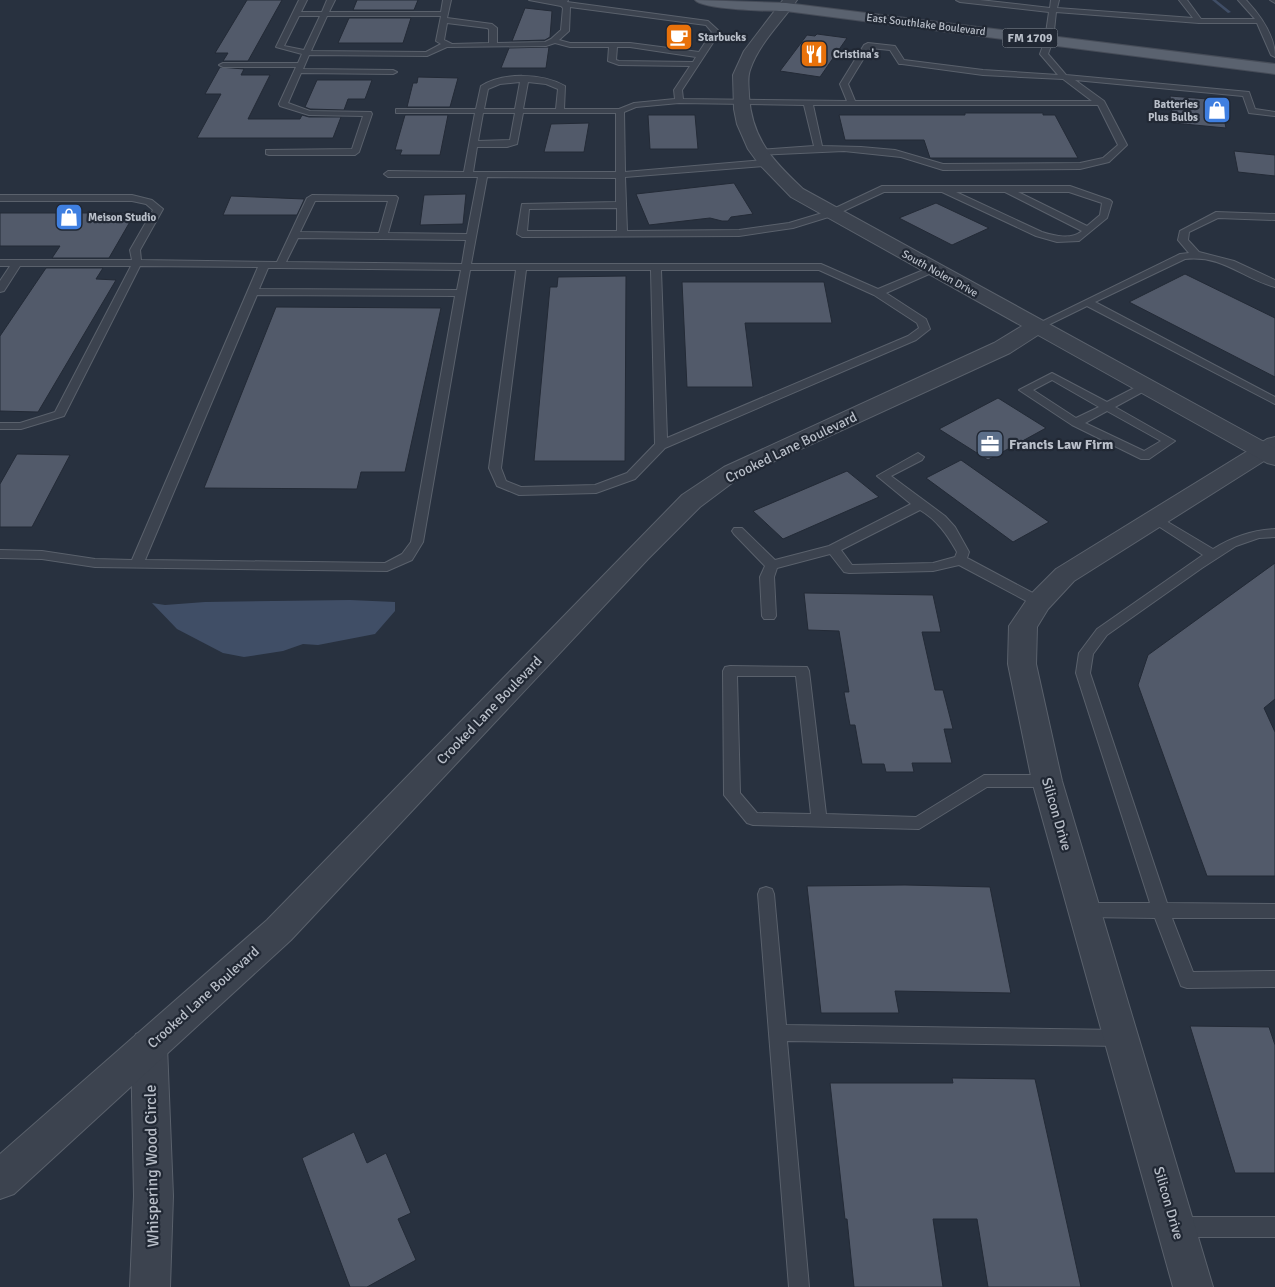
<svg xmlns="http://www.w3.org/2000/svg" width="1275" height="1287" viewBox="0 0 1275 1287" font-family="Signika,sans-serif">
<rect width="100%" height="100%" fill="#28313f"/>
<path fill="#404e66" d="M 350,600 L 395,602 L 395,611 L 375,634 L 318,645 L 303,644 L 283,651 L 244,657 L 223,653 L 177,629 L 152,603 L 165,605 L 205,602 Z"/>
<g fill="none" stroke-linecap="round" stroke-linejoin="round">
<path fill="#404e66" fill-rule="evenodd" d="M 1212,0 L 1216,0 L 1231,12 L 1228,13 Z"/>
</g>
<g fill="#525a6a" stroke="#232a36">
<path d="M 247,0 L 282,0 L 248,61 L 223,61 L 228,53 L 215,53 Z"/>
<path d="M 357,0 L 418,0 L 414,10 L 353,10 Z"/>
<path d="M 525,8 L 552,11 L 550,37 L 545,40 L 512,41 Z"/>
<path d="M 349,18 L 411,18 L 403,43 L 338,43 Z"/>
<path d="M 817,34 L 847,38 L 820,77 L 780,71 L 807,35 L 815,36 Z"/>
<path d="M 549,47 L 546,68 L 501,68 L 509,48 Z"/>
<path d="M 220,67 L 244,69 L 241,75 L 270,75 L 248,119 L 300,119 L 302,115 L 309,117 L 341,117 L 333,138 L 197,138 L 221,94 L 205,94 Z"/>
<path d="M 418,77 L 458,78 L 450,107 L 407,107 L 413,83 L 417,83 Z"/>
<path d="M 317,80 L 372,80 L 365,99 L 348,99 L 344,110 L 310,109 L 305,107 Z"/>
<path d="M 1170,96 L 1220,100 L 1226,128 L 1173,123 Z"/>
<path d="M 965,113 L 1043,113 L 1043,115 L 1055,115 L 1078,158 L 930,158 L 924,140 L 845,140 L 839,115 L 965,115 Z"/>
<path d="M 405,115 L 448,115 L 440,155 L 400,155 L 402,150 L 395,150 Z"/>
<path d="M 648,115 L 695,115 L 698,149 L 650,149 Z"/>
<path d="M 589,123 L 584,152 L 544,152 L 551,124 Z"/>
<path d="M 1234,151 L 1275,155 L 1275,176 L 1238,172 Z"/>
<path d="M 734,183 L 753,214 L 731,217 L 728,221 L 722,221 L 710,218 L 649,225 L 636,194 Z"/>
<path d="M 466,194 L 463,224 L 420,225 L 424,195 Z"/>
<path d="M 231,196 L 304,199 L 304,200 L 297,215 L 223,215 Z"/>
<path d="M 936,203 L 989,228 L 952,245 L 899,218 Z"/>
<path d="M 0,213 L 135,213 L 109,258 L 52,258 L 60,246 L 0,246 Z"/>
<path d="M 46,268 L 103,268 L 96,279 L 116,280 L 38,412 L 0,411 L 0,336 Z"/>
<path d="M 1185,274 L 1275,318 L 1275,377 L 1129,302 Z"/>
<path d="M 626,276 L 625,461 L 534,461 L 550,287 L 557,287 L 558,277 Z"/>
<path d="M 682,282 L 824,282 L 832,323 L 745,323 L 753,387 L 687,387 Z"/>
<path d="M 276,307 L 441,308 L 405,472 L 361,472 L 357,489 L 204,488 Z"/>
<path d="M 998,398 L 1046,428 L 988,460 L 939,429 Z"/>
<path d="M 17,454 L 70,455 L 32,527 L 0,527 L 0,484 Z"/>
<path d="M 961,460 L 1049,522 L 1013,542 L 926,478 Z"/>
<path d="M 847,471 L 879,497 L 783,539 L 753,511 Z"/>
<path d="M 1275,563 L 1275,699 L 1264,708 L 1275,732 L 1275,876 L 1207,876 L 1138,685 L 1148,655 Z"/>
<path d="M 804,593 L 933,595 L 941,632 L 922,632 L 935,690 L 943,690 L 953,729 L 944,729 L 952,763 L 912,763 L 914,772 L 886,772 L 884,764 L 862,764 L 855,725 L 850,725 L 844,692 L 849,692 L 839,631 L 808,630 Z"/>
<path d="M 905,885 L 990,887 L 1011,993 L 895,991 L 899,1013 L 821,1013 L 807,886 Z"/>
<path d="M 1190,1026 L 1269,1027 L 1275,1045 L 1275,1173 L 1235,1173 Z"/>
<path d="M 952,1078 L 1035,1079 L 1081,1287 L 988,1287 L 977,1219 L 933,1219 L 943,1287 L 854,1287 L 847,1219 L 845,1219 L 830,1083 L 953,1083 Z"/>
<path d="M 354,1132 L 367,1163 L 386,1153 L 411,1213 L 398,1219 L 416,1260 L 367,1287 L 350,1287 L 302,1158 Z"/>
</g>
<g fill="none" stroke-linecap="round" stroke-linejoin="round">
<g stroke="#5a616c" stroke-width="2">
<g id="service">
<path d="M 299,0 L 307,0 L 301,12 L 322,12 L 327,0 L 335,0 L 329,12 L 441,12 L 443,0 L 451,0 L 447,18 L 492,24 L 497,28 L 497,43 L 545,42 L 551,39 L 561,30 L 563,8 L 561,6 L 529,0 L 568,0 L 567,2 L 708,21 L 720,32 L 682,90 L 683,99 L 847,101 L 840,84 L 864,45 L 868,43 L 895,46 L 904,60 L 983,70 L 1058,75 L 1040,54 L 1045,40 L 1049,12 L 960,2 L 956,0 L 980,0 L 1050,8 L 1051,0 L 1059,0 L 1057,8 L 1193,18 L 1179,0 L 1187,0 L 1201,19 L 1255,19 L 1238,0 L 1246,0 C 1260,15 1275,35 1275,57 L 1271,55 L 1257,23 L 1199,23 L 1056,12 L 1053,40 L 1048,54 L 1066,75 L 1249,92 L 1255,109 L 1275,112 L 1275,116 L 1249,113 L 1243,96 L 1075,80 L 1104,101 L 1127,145 L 1109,162 L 1080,169 L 943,170 L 901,157 L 844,151 L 756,155 L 756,151 L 759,150 L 814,146 L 804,105 L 679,103 L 636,107 L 624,112 L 625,172 L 765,160 L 769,163 L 765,166 L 625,177 L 627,231 L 739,230 L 789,223 L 829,211 L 882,186 L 1070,186 L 1110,200 L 1112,202 L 1107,218 L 1079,241 L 1057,242 L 1036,236 L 942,192 L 884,192 L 835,215 L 793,228 L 739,236 L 522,237 L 517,234 L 522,204 L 616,202 L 616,178 L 487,177 L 471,264 L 821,264 L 878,289 L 933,266 L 936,267 L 936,271 L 886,293 L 926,319 L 930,329 L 916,340 L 665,448 L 635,479 L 596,493 L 519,495 L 497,486 L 489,468 L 516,270 L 470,270 L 423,542 L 412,560 L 387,571 L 95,567 L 42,559 L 0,558 L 0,550 L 42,551 L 95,559 L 132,560 L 258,267 L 140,266 L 64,416 L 21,429 L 0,429 L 0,423 L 20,423 L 55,412 L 131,266 L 20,266 L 4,291 L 0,292 L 0,281 L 10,266 L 0,266 L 0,260 L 132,260 L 130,250 L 153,210 L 146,204 L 132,201 L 0,201 L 0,195 L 132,195 L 152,200 L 163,209 L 140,250 L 141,260 L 277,262 L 307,198 L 312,195 L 396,196 L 398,198 L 388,233 L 467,234 L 478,177 L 388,177 L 384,174 L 388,171 L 464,172 L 475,113 L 396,113 L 396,109 L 476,109 L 481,86 C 503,72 542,73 565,86 L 564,109 L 619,109 L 634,103 L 675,99 L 674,90 L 690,66 L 619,65 L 608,61 L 609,47 L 570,47 L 555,43 L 546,46 L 447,47 L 427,56 L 309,55 L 303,69 L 393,70 L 397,72 L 393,74 L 301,73 L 288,103 L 310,111 L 371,112 L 372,114 L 359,152 L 355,155 L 269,155 L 266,154 L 266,150 L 352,149 L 363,116 L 309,115 L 280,106 L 279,104 L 296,67 L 223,67 L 219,65 L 223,63 L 298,63 L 302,54 L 276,47 ZM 570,7 L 706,25 L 712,32 L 699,52 L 630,43 L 570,43 L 559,40 L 569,31 ZM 299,16 L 320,16 L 304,50 L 284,46 ZM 327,16 L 441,16 L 436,41 L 441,44 L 426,52 L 311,51 ZM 447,23 L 487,28 L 489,29 L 489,43 L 452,44 L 444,40 ZM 617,47 L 630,47 L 696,57 L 693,62 L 619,61 L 616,60 ZM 870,48 L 890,50 L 899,64 L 902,64 L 983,75 L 1063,79 L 1092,101 L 855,101 L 848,84 ZM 520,82 L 515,109 L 484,109 L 488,89 L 500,84 ZM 528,82 L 546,84 L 558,89 L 556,109 L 523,109 ZM 813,105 L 1098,105 L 1118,145 L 1103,158 L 1080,163 L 943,164 L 895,150 L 861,147 L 822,146 ZM 483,113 L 515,113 L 510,140 L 478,141 ZM 523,113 L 616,113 L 616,172 L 473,172 L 477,147 L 507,147 L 517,144 ZM 956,192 L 1005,192 L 1082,231 C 1071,240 1055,236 1042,232 ZM 1018,192 L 1069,192 L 1102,203 L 1100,215 L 1087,226 ZM 315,201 L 388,201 L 379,233 L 300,232 ZM 617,208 L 617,231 L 527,231 L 529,209 ZM 298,238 L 466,240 L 462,264 L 286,262 ZM 268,268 L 280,268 L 461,270 L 457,290 L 259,289 ZM 526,270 L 651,270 L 655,444 L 627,473 L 595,485 L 521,487 L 506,481 L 501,468 ZM 661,270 L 819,270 L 874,295 L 917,323 L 919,328 L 908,336 L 667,438 ZM 257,295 L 455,296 L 411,542 L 402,554 L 385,563 L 145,560 Z"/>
<path d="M 1270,0 L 1275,0 L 1275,3 Z"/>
<path d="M 1216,212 L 1275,214 L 1275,220 L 1218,218 L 1189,232 L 1188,240 L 1199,252 L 1234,261 L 1275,280 L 1275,287 C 1241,278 1224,255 1185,259 L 1095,302 L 1275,397 L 1275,404 L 1087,306 L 1040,329 L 1036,330 L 1031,327 L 1180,254 L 1189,253 L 1178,240 L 1180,231 Z"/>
<path d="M 1052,373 L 1107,402 L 1140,385 L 1148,385 L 1150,387 L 1148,389 L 1115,407 L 1175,441 L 1149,459 L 1141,459 L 1072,425 L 1019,390 ZM 1052,380 L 1099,407 L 1076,418 L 1033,390 ZM 1107,411 L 1161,441 L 1144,451 L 1085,423 Z"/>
<path d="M 918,453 L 924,457 L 922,460 L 891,476 L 945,516 L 955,527 L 969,552 L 967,558 L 1044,599 L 1046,602 L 1044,605 L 1034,605 L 959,565 L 933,571 L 849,573 L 844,572 L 830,554 L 777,568 L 774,577 L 776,616 L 774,619 L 764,619 L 762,616 L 760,577 L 765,566 L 734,534 L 732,531 L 734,528 L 742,528 L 775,560 L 829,546 L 911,504 L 877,476 ZM 920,510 C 937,520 947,534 957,552 L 955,557 L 933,563 L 852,565 L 841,550 Z"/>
<path d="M 1156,515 L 1213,549 C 1232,537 1252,530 1275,529 L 1275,537 L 1259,538 L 1236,546 L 1202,568 L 1107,635 L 1093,654 L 1090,673 L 1167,903 L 1275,904 L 1275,918 L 1172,918 L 1193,972 L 1275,971 L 1275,987 L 1187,988 L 1181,986 L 1155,918 L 1084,917 L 1078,915 L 1076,910 L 1078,905 L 1084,903 L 1150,903 L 1076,673 L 1079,653 L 1097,629 L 1203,555 L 1152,522 L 1150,519 L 1152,516 Z"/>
<path d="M 730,666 L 807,667 L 809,671 L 826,814 L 916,817 L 984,775 L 1047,775 L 1052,777 L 1055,781 L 1052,785 L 1047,787 L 987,787 L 919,829 L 753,825 L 747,823 L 724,795 L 723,671 L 725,667 ZM 737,676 L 796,676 L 811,814 L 757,813 L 740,793 Z"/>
<path d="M 766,887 L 772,889 L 774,894 L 786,1025 L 1121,1030 L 1127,1032 L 1130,1038 L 1127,1044 L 1121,1046 L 787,1041 L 809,1287 L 789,1287 L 758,894 L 760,889 Z"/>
<path d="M 1176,1217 L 1275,1217 L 1275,1237 L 1176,1237 L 1169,1234 L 1166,1227 L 1169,1220 Z"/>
</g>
</g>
<g stroke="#5a616c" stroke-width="2">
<g id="minor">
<path d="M 1275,437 L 1275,454 L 1074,581 L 1048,609 L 1037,627 L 1036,664 L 1062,781 L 1213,1287 L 1173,1287 L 1032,781 L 1008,664 L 1009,626 L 1030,595 L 1056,569 L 1267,439 Z"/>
<path d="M 149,1029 L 162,1034 L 167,1046 L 173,1196 L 170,1287 L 130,1287 L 134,1196 L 131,1046 L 136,1034 Z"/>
</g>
</g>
<g stroke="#5a616c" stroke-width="2">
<path id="tertiary" d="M 783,0 L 797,0 C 782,22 759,43 750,70 C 747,78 749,88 749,96 C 752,139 773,161 803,189 L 1275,448 L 1275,465 L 1267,463 L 1038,335 L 1010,353 L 740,477 L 700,507 L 648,559 L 291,940 L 14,1194 L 0,1199 L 0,1154 L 267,920 L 682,495 L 724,467 L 994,343 L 1022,326 L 791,197 L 759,164 L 748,149 L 737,124 L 734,109 L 733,75 L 744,51 Z"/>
</g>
<g stroke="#464c58" stroke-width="2">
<path id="primary" d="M 695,0 L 786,3 L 1275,64 L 1275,74 L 786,11 C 771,11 703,10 695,0 Z"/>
</g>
<use href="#service" fill="#3c434f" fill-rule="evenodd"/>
<use href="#minor" fill="#3c434f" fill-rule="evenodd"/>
<use href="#tertiary" fill="#3c434f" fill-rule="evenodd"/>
<use href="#primary" fill="#5a626f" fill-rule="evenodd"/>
</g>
<defs>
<g id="cafe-square" transform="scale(1.4375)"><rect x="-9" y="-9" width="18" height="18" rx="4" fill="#e8710a" stroke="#212834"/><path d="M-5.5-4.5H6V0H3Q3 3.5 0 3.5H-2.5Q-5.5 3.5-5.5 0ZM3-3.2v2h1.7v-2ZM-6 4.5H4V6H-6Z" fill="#fff"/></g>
<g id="restaurant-square" transform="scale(1.4375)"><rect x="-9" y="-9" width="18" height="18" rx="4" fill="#e8710a" stroke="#212834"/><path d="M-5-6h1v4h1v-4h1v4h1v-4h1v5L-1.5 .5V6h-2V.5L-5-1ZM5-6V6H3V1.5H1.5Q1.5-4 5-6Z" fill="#fff"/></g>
<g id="shop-square" transform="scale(1.4375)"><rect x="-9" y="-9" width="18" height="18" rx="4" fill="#3f7fe0" stroke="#212834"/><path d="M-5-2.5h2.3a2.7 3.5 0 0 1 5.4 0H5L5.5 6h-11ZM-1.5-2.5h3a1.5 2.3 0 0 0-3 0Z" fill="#fff"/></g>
<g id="office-square" transform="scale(1.4375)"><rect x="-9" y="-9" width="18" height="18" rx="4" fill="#5c6f8a" stroke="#212834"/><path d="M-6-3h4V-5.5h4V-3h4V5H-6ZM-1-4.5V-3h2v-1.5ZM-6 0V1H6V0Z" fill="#fff"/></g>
</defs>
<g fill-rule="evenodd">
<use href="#cafe-square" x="679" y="37"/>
<use href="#restaurant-square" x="814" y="54"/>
<use href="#shop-square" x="1217" y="110"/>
<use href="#shop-square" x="69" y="217"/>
<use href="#office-square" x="990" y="444"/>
</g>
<g text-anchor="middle" stroke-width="4.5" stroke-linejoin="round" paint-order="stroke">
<g font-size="11" fill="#b9bfc9" stroke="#212834">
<text transform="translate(926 24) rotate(7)" y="4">East Southlake Boulevard</text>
<text transform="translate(940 273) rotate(29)" y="4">South Nolen Drive</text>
</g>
<g font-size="11" font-weight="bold" fill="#b9bfc9" stroke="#212834" text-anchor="start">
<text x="698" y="41">Starbucks</text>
<text x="833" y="58">Cristina's</text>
<text x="1198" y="108" text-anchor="end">Batteries<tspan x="1198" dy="13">Plus Bulbs</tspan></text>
<text x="88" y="221">Meison Studio</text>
</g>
<rect fill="#212834" stroke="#8b929c" stroke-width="1" x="1002.5" y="28.5" width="55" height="19" rx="4"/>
<g font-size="12" font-weight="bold" fill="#b9bfc9">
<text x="1030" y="42">FM 1709</text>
</g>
<g font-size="14" font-weight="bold" fill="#b9bfc9" stroke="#212834" text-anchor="start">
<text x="1009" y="449">Francis Law Firm</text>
</g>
<g font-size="14" fill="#b9bfc9" stroke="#212834">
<text transform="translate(791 447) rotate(-26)" y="5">Crooked Lane Boulevard</text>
<text transform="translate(489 710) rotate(-46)" y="5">Crooked Lane Boulevard</text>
<text transform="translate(1057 814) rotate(74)" y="5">Silicon Drive</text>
<text transform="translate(203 997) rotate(-42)" y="5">Crooked Lane Boulevard</text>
<text transform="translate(1169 1203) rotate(74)" y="5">Silicon Drive</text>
</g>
<g font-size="16" fill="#b9bfc9" stroke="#212834">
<text transform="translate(151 1166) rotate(-91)" y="6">Whispering Wood Circle</text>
</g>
</g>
</svg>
